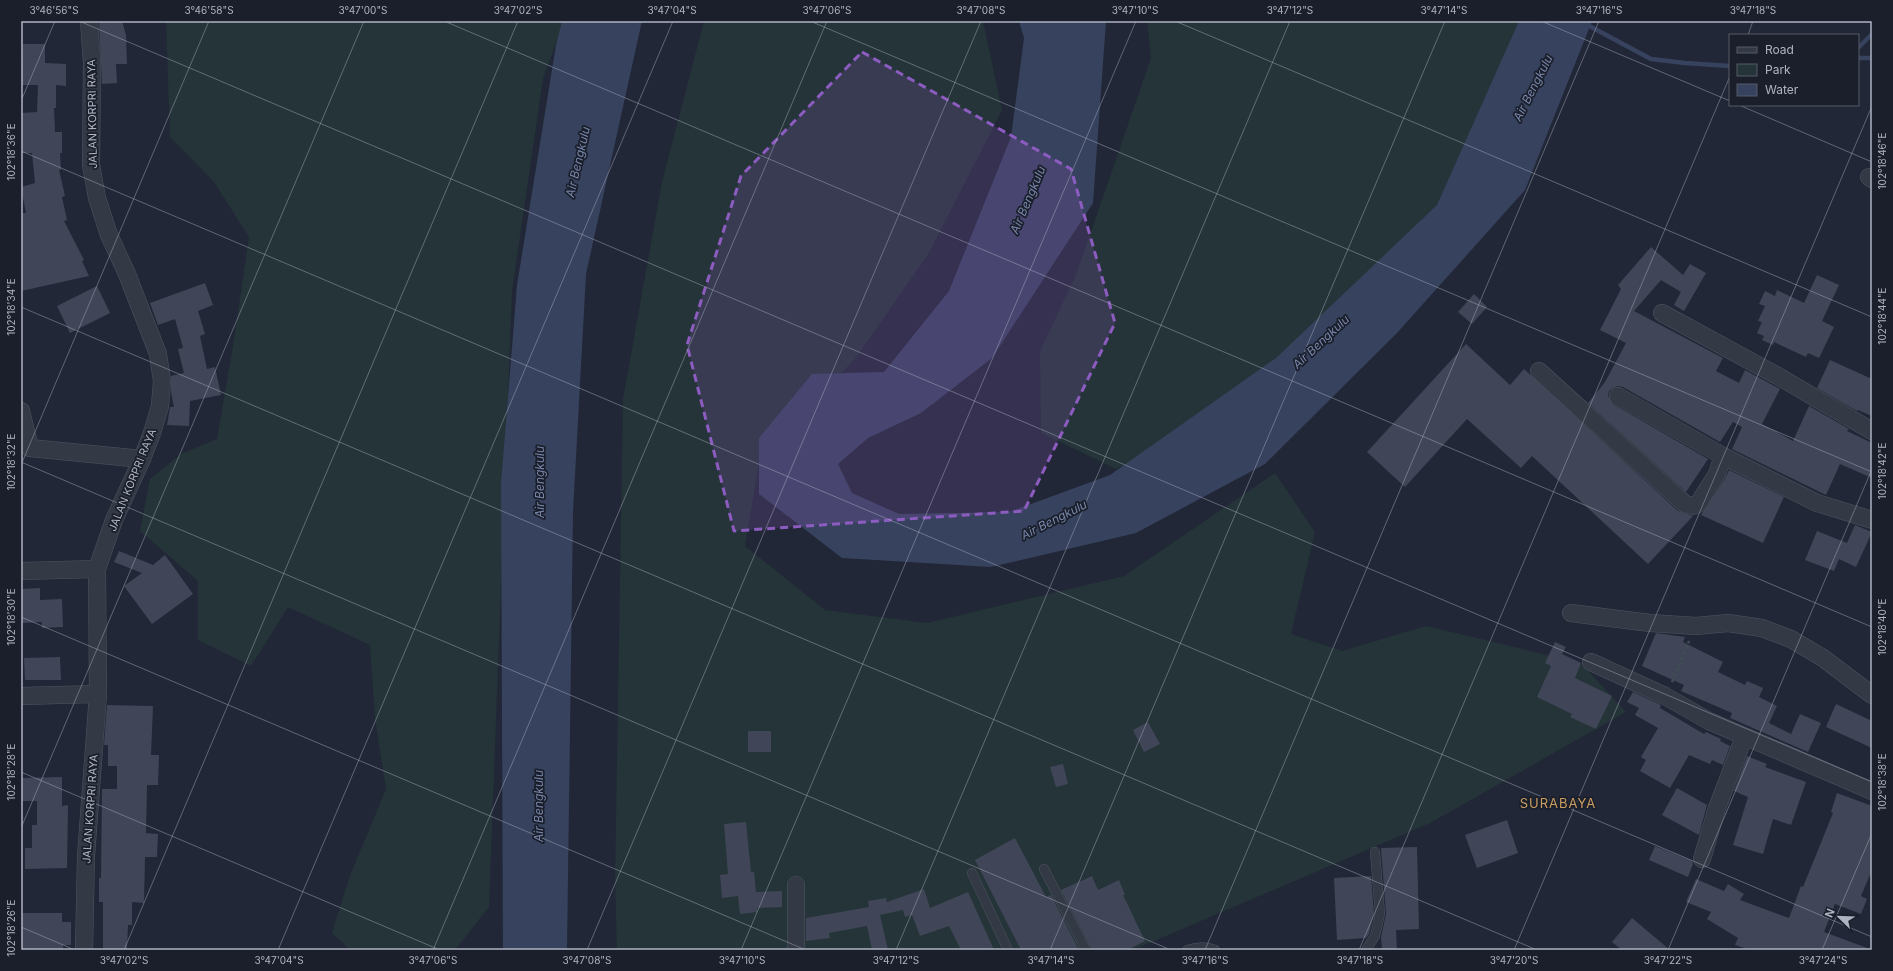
<svg xmlns="http://www.w3.org/2000/svg" width="1893" height="971" viewBox="0 0 1893 971" font-family="Inter,sans-serif">
<rect width="100%" height="100%" fill="#212736"/>
<g fill="#243438">
<path d="M 166,21 L 564,21 L 543,79 L 512,291 L 489,907 L 455,950 L 350,950 L 332,933 L 349,878 L 386,789 L 375,718 L 370,645 L 288,607 L 251,666 L 198,640 L 198,581 L 140,531 L 150,479 L 181,454 L 217,439 L 233,346 L 249,237 L 214,182 L 170,137 Z"/>
<path d="M 704,21 L 983,21 L 1002,110 L 929,253 L 855,359 L 760,457 L 745,546 L 825,610 L 927,623 L 1124,576 L 1275,473 L 1315,532 L 1291,634 L 1342,651 L 1426,626 L 1581,663 L 1626,712 L 1430,823 L 1133,950 L 617,950 L 615,881 L 623,399 L 662,182 Z"/>
<path d="M 1147,21 L 1526,21 L 1474,167 L 1325,327 L 1183,439 L 1116,469 L 1041,433 L 1040,351 L 1076,275 L 1151,58 Z"/>
</g>
<g fill="#37425e">
<path d="M 562,21 L 642,21 L 586,274 L 573,512 L 567,950 L 503,950 L 501,484 L 517,285 L 556,45 Z"/>
<path d="M 1019,21 L 1106,21 L 1093,203 L 992,358 L 921,413 L 868,438 L 838,464 L 852,493 L 899,514 L 1009,512 L 1110,475 L 1276,358 L 1437,205 L 1519,21 L 1592,21 L 1525,190 L 1397,333 L 1265,464 L 1136,533 L 991,567 L 842,558 L 759,494 L 759,438 L 812,374 L 884,372 L 949,291 L 1011,137 L 1024,38 Z"/>
</g>
<g fill="none" stroke-linecap="round" stroke-linejoin="round">
<g stroke="#37425e" stroke-width="4.5">
<path d="M 1580,21 L 1651,59 L 1685,63 L 1730,66"/>
<path d="M 1858,48 L 1872,34"/>
<path d="M 1858,58 L 1872,58"/>
</g>
</g>
<g fill="#404657">
<path d="M 99,21 L 122,21 L 126,35 L 127,64 L 116,64 L 117,83 L 102,84 Z"/>
<path d="M 23,44 L 45,44 L 45,63 L 66,64 L 66,86 L 56,85 L 56,108 L 54,108 L 55,132 L 62,132 L 62,153 L 60,153 L 61,170 L 59,170 L 65,196 L 62,197 L 67,220 L 64,221 L 84,260 L 82,261 L 89,276 L 21,291 L 21,213 L 26,213 L 21,187 L 35,183 L 32,153 L 21,153 L 22,113 L 37,112 L 38,85 L 21,85 Z"/>
<path d="M 1651,247 L 1683,275 L 1690,264 L 1706,273 L 1684,311 L 1674,305 L 1681,292 L 1661,280 L 1634,311 L 1723,358 L 1716,371 L 1739,383 L 1745,370 L 1780,389 L 1762,424 L 1793,441 L 1809,406 L 1849,429 L 1847,431 L 1872,443 L 1872,478 L 1840,464 L 1826,495 L 1732,449 L 1742,427 L 1733,422 L 1720,442 L 1623,387 L 1618,386 L 1613,388 L 1609,391 L 1608,396 L 1613,404 L 1708,459 L 1686,492 L 1588,403 L 1605,382 L 1626,343 L 1600,330 L 1621,289 L 1618,285 Z"/>
<path d="M 1817,275 L 1839,285 L 1822,321 L 1834,327 L 1819,358 L 1808,353 L 1806,357 L 1774,342 L 1773,345 L 1762,340 L 1764,336 L 1757,333 L 1762,322 L 1758,321 L 1765,306 L 1759,304 L 1765,291 L 1775,296 L 1777,290 L 1804,303 Z"/>
<path d="M 205,283 L 213,305 L 198,311 L 205,334 L 200,336 L 207,369 L 215,367 L 221,395 L 190,401 L 189,426 L 167,425 L 170,407 L 174,407 L 171,392 L 171,376 L 184,373 L 178,349 L 183,348 L 175,319 L 158,325 L 150,303 Z"/>
<path d="M 97,286 L 110,313 L 70,333 L 57,306 Z"/>
<path d="M 1474,294 L 1487,307 L 1472,324 L 1458,312 Z"/>
<path d="M 1466,344 L 1510,385 L 1524,369 L 1678,511 L 1693,516 L 1648,564 L 1532,456 L 1521,468 L 1467,419 L 1405,487 L 1367,452 Z"/>
<path d="M 1830,360 L 1872,379 L 1872,416 L 1858,410 L 1857,411 L 1817,388 Z"/>
<path d="M 1729,470 L 1784,497 L 1763,543 L 1701,515 L 1725,479 Z"/>
<path d="M 1855,525 L 1872,532 L 1856,567 L 1839,559 L 1834,571 L 1805,560 L 1817,531 L 1847,543 Z"/>
<path d="M 119,551 L 153,565 L 165,555 L 193,594 L 152,624 L 124,586 L 142,573 L 114,562 Z"/>
<path d="M 40,588 L 40,600 L 62,599 L 63,627 L 42,628 L 42,622 L 21,623 L 21,589 Z"/>
<path d="M 1656,633 L 1685,637 L 1683,642 L 1723,662 L 1718,672 L 1745,685 L 1747,681 L 1763,688 L 1759,697 L 1777,706 L 1769,723 L 1791,734 L 1800,714 L 1821,723 L 1808,752 L 1730,718 L 1732,713 L 1681,691 L 1684,685 L 1642,666 Z"/>
<path d="M 1555,642 L 1566,647 L 1562,654 L 1581,663 L 1575,678 L 1612,696 L 1596,729 L 1570,717 L 1572,714 L 1537,697 L 1551,666 L 1545,663 Z"/>
<path d="M 60,657 L 61,680 L 25,680 L 24,658 Z"/>
<path d="M 1633,692 L 1661,705 L 1660,708 L 1704,734 L 1706,732 L 1721,739 L 1720,741 L 1730,746 L 1723,765 L 1712,760 L 1710,764 L 1689,755 L 1670,788 L 1640,771 L 1646,760 L 1641,757 L 1658,728 L 1635,715 L 1639,708 L 1627,702 Z"/>
<path d="M 1836,704 L 1872,721 L 1872,748 L 1826,727 Z"/>
<path d="M 107,705 L 153,706 L 151,755 L 159,755 L 158,785 L 147,785 L 146,833 L 158,834 L 157,857 L 145,857 L 144,903 L 132,902 L 132,925 L 128,925 L 127,950 L 103,950 L 103,902 L 99,902 L 99,878 L 101,878 L 102,789 L 117,789 L 117,766 L 108,766 L 108,745 L 104,745 Z"/>
<path d="M 1148,722 L 1160,744 L 1144,752 L 1133,730 Z"/>
<rect x="748" y="731" width="23" height="21"/>
<path d="M 1747,756 L 1767,764 L 1765,767 L 1806,782 L 1791,825 L 1773,819 L 1763,854 L 1733,845 L 1748,797 L 1734,791 Z"/>
<path d="M 1063,764 L 1068,784 L 1056,787 L 1050,767 Z"/>
<path d="M 62,777 L 62,806 L 68,805 L 67,868 L 25,869 L 25,848 L 32,848 L 32,825 L 37,825 L 37,801 L 22,801 L 22,778 Z"/>
<path d="M 1677,788 L 1707,805 L 1699,835 L 1662,815 Z"/>
<path d="M 1837,793 L 1872,806 L 1872,870 L 1861,896 L 1867,899 L 1861,914 L 1835,904 L 1824,932 L 1870,949 L 1870,950 L 1750,950 L 1735,945 L 1738,938 L 1707,919 L 1711,912 L 1686,902 L 1696,879 L 1724,891 L 1728,884 L 1744,894 L 1740,900 L 1789,918 L 1801,886 L 1803,887 L 1833,813 L 1831,812 Z"/>
<path d="M 1507,820 L 1518,853 L 1477,868 L 1465,835 Z"/>
<path d="M 746,822 L 751,872 L 754,872 L 756,892 L 782,891 L 782,907 L 757,908 L 757,912 L 740,914 L 738,896 L 722,898 L 720,875 L 728,874 L 724,824 Z"/>
<path d="M 1015,838 L 1046,897 L 1051,895 L 1079,950 L 1021,950 L 975,860 Z"/>
<path d="M 1655,846 L 1692,861 L 1693,864 L 1688,877 L 1649,860 Z"/>
<path d="M 1417,847 L 1419,929 L 1396,930 L 1397,950 L 1382,950 L 1381,937 L 1386,914 L 1381,848 Z"/>
<path d="M 1092,876 L 1098,890 L 1119,880 L 1125,895 L 1123,895 L 1145,941 L 1127,950 L 1092,950 L 1061,890 Z"/>
<path d="M 1371,876 L 1374,914 L 1369,934 L 1366,938 L 1337,940 L 1334,878 Z"/>
<path d="M 924,889 L 930,908 L 968,892 L 994,950 L 961,950 L 949,926 L 920,936 L 912,915 L 905,917 L 903,910 L 880,915 L 888,950 L 872,950 L 867,926 L 829,933 L 830,938 L 806,941 L 806,918 L 869,907 L 868,901 L 886,898 L 887,902 Z"/>
<path d="M 21,913 L 62,913 L 62,922 L 71,922 L 71,945 L 63,945 L 63,950 L 21,950 Z"/>
<path d="M 1632,918 L 1670,950 L 1622,950 L 1612,942 Z"/>
</g>
<g fill="none" stroke-linecap="round" stroke-linejoin="round">
<g stroke="#4f5461" stroke-width="10">
<g id="lane">
<path d="M 1044,869 L 1086,950"/>
<path d="M 972,873 L 1008,950"/>
<path d="M 1187,950 C 1197,947 1205,946 1215,950"/>
<path d="M 1366,950 L 1375,936 L 1380,914 L 1375,852"/>
</g>
</g>
<g stroke="#4f5461" stroke-width="18">
<g id="street">
<path d="M 1869,177 L 1872,179"/>
<path d="M 1662,313 L 1776,375 L 1872,431"/>
<path d="M 1539,371 L 1685,504 L 1693,506 L 1698,504 L 1717,474 L 1723,456"/>
<path d="M 1618,396 L 1723,456 L 1817,503 L 1872,520"/>
<path d="M 21,411 L 30,448 L 142,459"/>
<path d="M 21,571 L 97,569"/>
<path d="M 1571,613 L 1650,623 L 1696,626 L 1728,623 L 1762,628 L 1791,639 L 1823,658 L 1872,695"/>
<path d="M 1591,662 L 1665,696 L 1709,721 L 1872,791"/>
<path d="M 21,696 L 98,694"/>
<path d="M 1702,859 L 1717,808 L 1744,737"/>
<path d="M 796,885 L 796,950"/>
<path d="M 84,950 L 86,856 L 98,694 L 97,569 L 114,520 L 142,459 L 152,433 L 160,406 L 162,381 L 158,354 L 127,274 L 109,235 L 97,198 L 91,165 L 92,63 L 89,21"/>
</g>
</g>
<path stroke="#404f54" stroke-width="2.5" stroke-dasharray="3 3" stroke-linecap="butt" d="M 1672,682 L 1689,641"/>
<use href="#lane" stroke="#343946" stroke-width="9"/>
<use href="#street" stroke="#343946" stroke-width="17"/>
</g>
<path fill="#8d5cc0" fill-opacity="0.2" stroke="#8d5cc0" stroke-width="3" stroke-dasharray="8 5" stroke-linejoin="round" d="M 862,52 L 1071,169 L 1115,323 L 1024,511 L 734,531 L 687,345 L 741,176 Z"/>
<path fill="none" stroke="#afb4c3" stroke-width="1" stroke-opacity="0.45" d="M 79,21 L 1872,782M 444,21 L 1872,627M 810,21 L 1872,472M 1175,21 L 1872,317M 1541,21 L 1730,101M 1748,35 L 1753,21M 21,101 L 55,21M 1739,105 L 1872,162M 21,151 L 1872,937M 21,307 L 1537,950M 21,462 L 1171,950M 21,465 L 209,21M 21,617 L 806,950M 21,772 L 440,950M 21,828 L 364,21M 21,927 L 75,950M 124,950 L 518,21M 278,950 L 673,21M 433,950 L 827,21M 587,950 L 981,21M 741,950 L 1136,21M 896,950 L 1290,21M 1050,950 L 1445,21M 1205,950 L 1599,21M 1359,950 L 1730,76M 1514,950 L 1872,106M 1668,950 L 1872,469M 1822,950 L 1872,833"/>
<g text-anchor="middle" stroke-width="3.5" stroke-linejoin="round" paint-order="stroke">
<g font-size="11" fill="#afb4c3" stroke="#1a1f2b">
<text transform="translate(92 114) rotate(-91)" y="4">JALAN KORPRI RAYA</text>
<text transform="translate(132 480) rotate(-68)" y="4">JALAN KORPRI RAYA</text>
<text transform="translate(90 809) rotate(-86)" y="4">JALAN KORPRI RAYA</text>
</g>
<g font-size="12" font-style="italic" fill="#7886aa" stroke="#1a1f2b">
<text transform="translate(1533 88) rotate(-63)" y="4">Air Bengkulu</text>
<text transform="translate(578 162) rotate(-77)" y="4">Air Bengkulu</text>
<text transform="translate(1028 200) rotate(-67)" y="4">Air Bengkulu</text>
<text transform="translate(1321 342) rotate(-43)" y="4">Air Bengkulu</text>
<text transform="translate(540 482) rotate(-90)" y="4">Air Bengkulu</text>
<text transform="translate(1054 520) rotate(-27)" y="4">Air Bengkulu</text>
<text transform="translate(539 806) rotate(-90)" y="4">Air Bengkulu</text>
</g>
<g font-size="13" letter-spacing="1" fill="#cc9e61" stroke="#1a1f2b">
<text x="1558" y="808">SURABAYA</text>
</g>
</g>
<rect width="1893" height="971" fill="none" stroke="#1a1f2b" stroke-width="44"/>
<rect x="1729" y="34" width="130" height="72" fill="#1a1f2b" stroke="#565b68"/>
<rect x="1737" y="47" width="20" height="6" fill="#343946" stroke="#565b68"/>
<text x="1765" y="54" font-size="12" fill="#afb4c3">Road</text>
<rect x="1737" y="64" width="20" height="12" fill="#243438" stroke="#565b68"/>
<text x="1765" y="74" font-size="12" fill="#afb4c3">Park</text>
<rect x="1737" y="84" width="20" height="12" fill="#37425e" stroke="#565b68"/>
<text x="1765" y="94" font-size="12" fill="#afb4c3">Water</text>
<g transform="translate(1839 917) rotate(293)" stroke="#1a1f2b" stroke-width="3" paint-order="stroke">
<path d="M0-3L7 15L0 10L-7 15Z" fill="#afb4c3"/>
<text y="-6" font-size="11" font-weight="bold" text-anchor="middle" fill="#afb4c3">N</text>
</g>
<rect x="22" y="22" width="1849" height="927" fill="none" stroke="#afb4c3" stroke-width="1.5"/>
<g font-size="10" text-anchor="middle" fill="#afb4c3">
<text x="54" y="14">3°46'56"S</text>
<text x="209" y="14">3°46'58"S</text>
<text x="363" y="14">3°47'00"S</text>
<text x="518" y="14">3°47'02"S</text>
<text x="672" y="14">3°47'04"S</text>
<text x="827" y="14">3°47'06"S</text>
<text x="981" y="14">3°47'08"S</text>
<text x="1135" y="14">3°47'10"S</text>
<text x="1290" y="14">3°47'12"S</text>
<text x="1444" y="14">3°47'14"S</text>
<text x="1599" y="14">3°47'16"S</text>
<text x="1753" y="14">3°47'18"S</text>
<text transform="translate(11 152) rotate(-90)" y="4">102°18'36"E</text>
<text transform="translate(1882 161) rotate(-90)" y="4">102°18'46"E</text>
<text transform="translate(11 307) rotate(-90)" y="4">102°18'34"E</text>
<text transform="translate(1882 316) rotate(-90)" y="4">102°18'44"E</text>
<text transform="translate(11 462) rotate(-90)" y="4">102°18'32"E</text>
<text transform="translate(1882 471) rotate(-90)" y="4">102°18'42"E</text>
<text transform="translate(11 617) rotate(-90)" y="4">102°18'30"E</text>
<text transform="translate(1882 627) rotate(-90)" y="4">102°18'40"E</text>
<text transform="translate(11 772) rotate(-90)" y="4">102°18'28"E</text>
<text transform="translate(1882 782) rotate(-90)" y="4">102°18'38"E</text>
<text transform="translate(11 928) rotate(-90)" y="4">102°18'26"E</text>
<text x="124" y="964">3°47'02"S</text>
<text x="279" y="964">3°47'04"S</text>
<text x="433" y="964">3°47'06"S</text>
<text x="587" y="964">3°47'08"S</text>
<text x="742" y="964">3°47'10"S</text>
<text x="896" y="964">3°47'12"S</text>
<text x="1051" y="964">3°47'14"S</text>
<text x="1205" y="964">3°47'16"S</text>
<text x="1360" y="964">3°47'18"S</text>
<text x="1514" y="964">3°47'20"S</text>
<text x="1668" y="964">3°47'22"S</text>
<text x="1823" y="964">3°47'24"S</text>
</g>
</svg>
